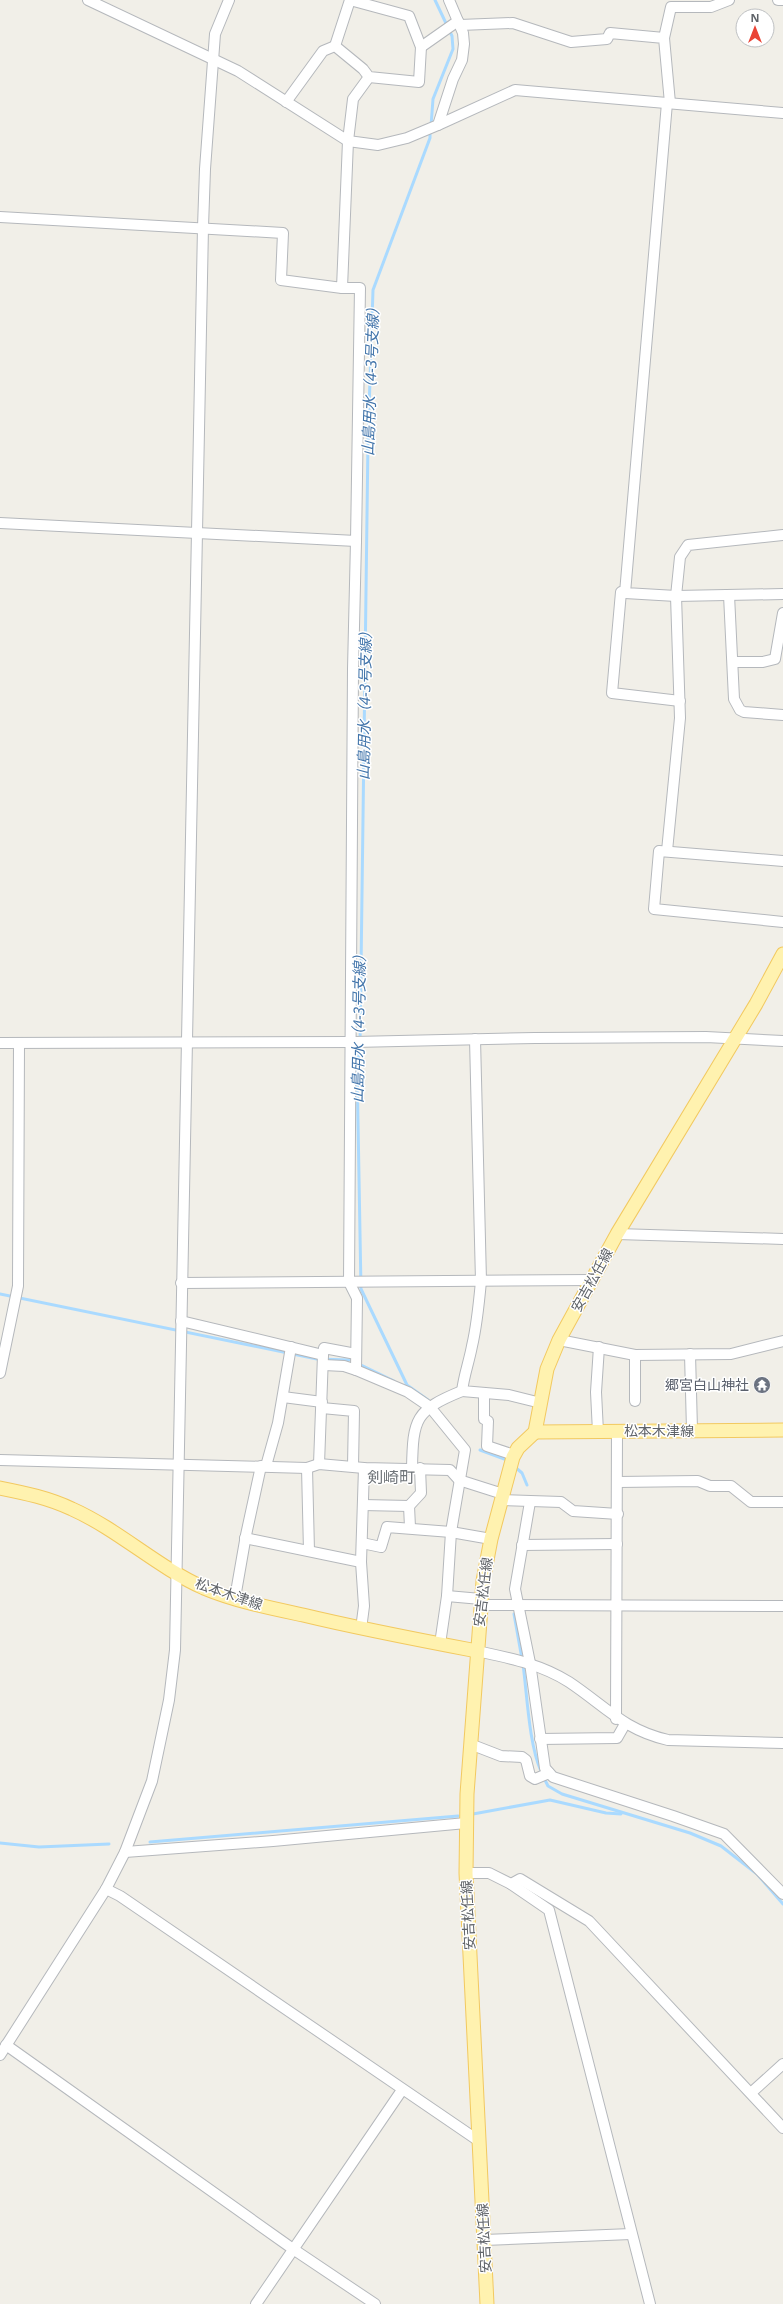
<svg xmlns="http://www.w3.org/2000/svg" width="783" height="2304" viewBox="0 0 783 2304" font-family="'Noto Sans','Noto Sans JP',sans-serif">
<rect width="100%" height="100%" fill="#f1efe8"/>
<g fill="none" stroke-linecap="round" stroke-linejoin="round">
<g stroke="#aadaff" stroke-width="3">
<path d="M 431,126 L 433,99 L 453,49 L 452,36 L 435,0"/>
<path d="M 0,1294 L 317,1359 L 349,1360"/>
<path d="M 361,1365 L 394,1381"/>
<path d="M 428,1400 L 407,1385 L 361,1289 L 357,1066 L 360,1046 L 368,440 L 373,290 L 430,138 L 430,131"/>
<path d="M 480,1450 L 507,1460"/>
<path d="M 515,1467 L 522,1473 L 527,1485"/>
<path d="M 514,1614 L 522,1659"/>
<path d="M 523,1664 C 527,1694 529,1745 541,1771"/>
<path d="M 544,1778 L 548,1786 L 562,1794 L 690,1833 L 721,1846 L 757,1874 L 783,1904"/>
<path d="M 473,1814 L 550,1800 L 606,1813 L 621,1814"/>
<path d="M 150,1842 L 458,1816"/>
<path d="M 0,1843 L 39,1847 L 109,1844"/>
</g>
<g stroke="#b5b8bc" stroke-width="12">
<g id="minor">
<path d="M 88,0 L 238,71 L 348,141 L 378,145 L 407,138 L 438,125 L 453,79 L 462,60 L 464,44 L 463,33 L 449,0"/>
<path d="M 778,0 L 783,0"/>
<path d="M 460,25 L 513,23 L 571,42 L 607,39 L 610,33 L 664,38 L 670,103"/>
<path d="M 664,38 L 671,7 L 711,7 L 729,0"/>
<path d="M 335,46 L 350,0"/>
<path d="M 421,47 L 458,21"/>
<path d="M 286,102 L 323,51 L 335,46 L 363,69 L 369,77 L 419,82 L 421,47 L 409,16 L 350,0"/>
<path d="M 667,103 L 625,593 L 676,596 L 783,594"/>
<path d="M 438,125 L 515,90 L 783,113"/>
<path d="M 0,217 L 283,233 L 281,280 L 342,288 L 348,141 L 353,99 L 369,77"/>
<path d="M 0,523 L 356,541 L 360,288 L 342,288"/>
<path d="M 356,541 L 353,669 L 349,1282 L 357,1298 L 356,1370 L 408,1392 L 430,1407 L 465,1450 L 451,1532 L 447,1596 L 440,1644"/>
<path d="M 621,592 L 612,693 L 680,701"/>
<path d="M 729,595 L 734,699 L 740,710 L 744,712 L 783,715"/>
<path d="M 733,662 L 763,662 L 775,659 L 783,613"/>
<path d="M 667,851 L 680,718 L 676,596 L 680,557 L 688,545 L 783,535"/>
<path d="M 783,861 L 659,851 L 654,909 L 783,922"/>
<path d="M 475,1039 L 481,1281 C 479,1303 477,1325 472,1346 C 469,1362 464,1375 462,1391 L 509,1395 L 541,1403"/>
<path d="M 0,1043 L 354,1042 L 535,1038 L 706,1037 L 783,1041"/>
<path d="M 617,1234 L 783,1239"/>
<path d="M 181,1283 L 592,1280"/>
<path d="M 181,1321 L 323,1355 L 324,1348 L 356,1354"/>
<path d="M 559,1340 L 635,1355 L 731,1354 L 783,1341"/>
<path d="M 690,1354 L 692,1430"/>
<path d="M 324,1365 L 344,1366 L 356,1370"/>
<path d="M 0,1373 L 18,1286 L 19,1044"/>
<path d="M 484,1393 L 484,1419 L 488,1421 L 487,1446 L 514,1455"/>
<path d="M 283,1397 L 322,1402"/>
<path d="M 635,1401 L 635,1355"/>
<path d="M 322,1408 L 354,1411 L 353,1466"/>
<path d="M 598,1432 L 596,1392 L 599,1347"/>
<path d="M 0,1460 L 307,1468 L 319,1464 L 364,1468 L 450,1470 L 459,1480 L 503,1494"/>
<path d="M 319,1464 L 323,1355"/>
<path d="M 266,1466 L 278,1423 L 291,1347"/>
<path d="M 307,1468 L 309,1551"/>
<path d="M 412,1468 C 413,1419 415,1410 462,1391"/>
<path d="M 618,1482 L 698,1481 L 710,1486 L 731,1486 L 751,1502 L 783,1502"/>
<path d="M 501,1500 L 561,1502 L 573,1511 L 618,1514"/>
<path d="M 530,1502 L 515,1589 L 530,1663 L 545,1768 L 553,1777 L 673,1816 L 724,1834 L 783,1894"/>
<path d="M 363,1505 L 409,1506 L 421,1493 L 420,1468"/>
<path d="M 409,1506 L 410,1527"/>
<path d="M 245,1538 L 361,1562"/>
<path d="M 362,1543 L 381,1547 L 387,1527 L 451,1532 L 491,1539"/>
<path d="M 522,1545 L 617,1544"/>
<path d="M 447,1596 L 481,1599"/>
<path d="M 235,1598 L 246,1535 L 261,1466"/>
<path d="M 480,1605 L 783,1606"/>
<path d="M 361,1629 L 364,1606 L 361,1562 L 364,1468"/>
<path d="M 477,1651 C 509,1658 541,1664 569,1682 C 605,1706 624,1730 668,1740 L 783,1743"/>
<path d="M 616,1719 L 617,1431"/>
<path d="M 540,1739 L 617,1738 L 625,1724"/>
<path d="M 470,1744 L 501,1756 L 522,1757 L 526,1760 L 530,1776 L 535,1779 L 549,1773"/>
<path d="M 125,1852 L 273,1841 L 466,1823"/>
<path d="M 466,1873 L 489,1873 L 511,1884 L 549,1910 L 650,2304"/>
<path d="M 511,1884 L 520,1879 L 589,1921 L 783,2128"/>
<path d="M 106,1889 L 120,1896 L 479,2141"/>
<path d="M 6,2045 L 293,2249 L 375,2304"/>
<path d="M 0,2055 L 106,1889 L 125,1852 L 152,1781 L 169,1700 L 175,1650 L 203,227 L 205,169 L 215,34 L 229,0"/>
<path d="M 752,2092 L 783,2064"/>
<path d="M 484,2240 L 631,2234"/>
<path d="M 256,2304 L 402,2090"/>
</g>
</g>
<g stroke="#f2c960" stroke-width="15">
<g id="major">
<path d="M 535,1432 L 783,1430"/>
<path d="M 0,1488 C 25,1493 49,1498 72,1509 C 119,1530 157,1567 204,1588 C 235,1601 270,1608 303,1615 C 361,1629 419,1640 477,1651"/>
<path d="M 487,2304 L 466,1873 L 467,1794 L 483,1581 L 491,1539 L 513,1457 L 518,1448 L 535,1432 L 547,1369 L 559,1340 L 617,1234 L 756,1004 L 783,954"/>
</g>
</g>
<use href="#minor" stroke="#fff" stroke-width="10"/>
<use href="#major" stroke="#fff2af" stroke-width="13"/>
</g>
<defs>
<g id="temple-disc" transform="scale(0.9)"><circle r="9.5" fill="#6b7280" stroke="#fff"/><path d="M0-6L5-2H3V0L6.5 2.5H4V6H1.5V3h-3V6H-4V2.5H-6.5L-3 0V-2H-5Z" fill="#fff"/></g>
</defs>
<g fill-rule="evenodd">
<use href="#temple-disc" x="762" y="1385"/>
</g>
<g text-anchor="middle" stroke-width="3" stroke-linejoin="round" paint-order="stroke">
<g font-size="14" fill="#5f6368" stroke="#fff">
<text transform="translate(592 1280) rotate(-61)" y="5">安吉松任線</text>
<text x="659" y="1436">松本木津線</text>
<text transform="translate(483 1592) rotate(-83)" y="5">安吉松任線</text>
<text transform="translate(229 1594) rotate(19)" y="5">松本木津線</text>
<text transform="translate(468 1915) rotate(-93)" y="5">安吉松任線</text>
<text transform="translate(484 2238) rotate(-93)" y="5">安吉松任線</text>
</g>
<g font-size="14" fill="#5b616d" stroke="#fff" text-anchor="end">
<text x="749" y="1390">郷宮白山神社</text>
</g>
<g font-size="15" font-style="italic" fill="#4174aa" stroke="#fff">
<text transform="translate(371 378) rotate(-88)" y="5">山島用水（4-3号支線）</text>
<text transform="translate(365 702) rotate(-89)" y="5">山島用水（4-3号支線）</text>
<text transform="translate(359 1025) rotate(-89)" y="5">山島用水（4-3号支線）</text>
</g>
<g font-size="16" fill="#70757a" stroke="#fff">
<text x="391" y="1483">剣崎町</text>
</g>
</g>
<g transform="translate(755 28)"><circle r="19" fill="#ffffff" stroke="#bfc1c3"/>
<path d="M0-3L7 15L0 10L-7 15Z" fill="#ea4335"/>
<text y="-6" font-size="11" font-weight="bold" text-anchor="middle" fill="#5f6368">N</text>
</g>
</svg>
